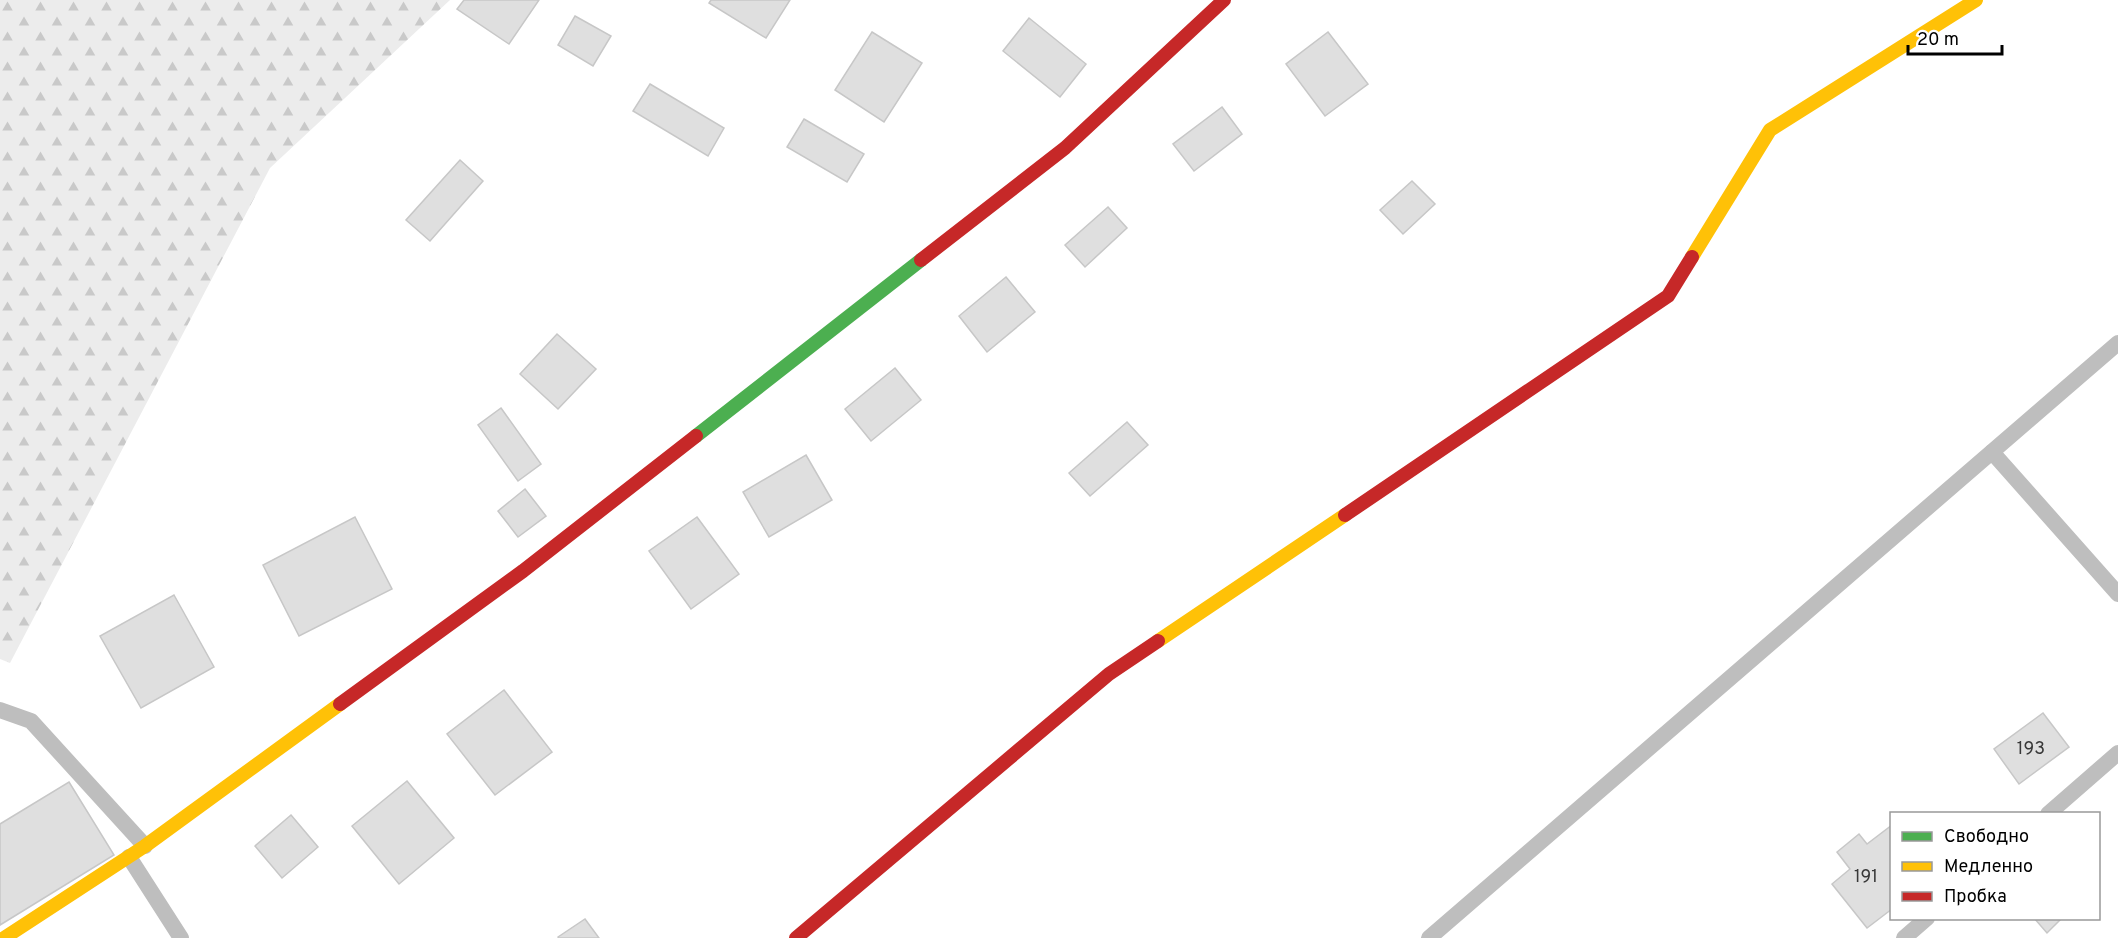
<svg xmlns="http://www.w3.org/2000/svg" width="2118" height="938" viewBox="0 0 2118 938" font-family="Overpass,sans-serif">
<defs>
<pattern id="forest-firs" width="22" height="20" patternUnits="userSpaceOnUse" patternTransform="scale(1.5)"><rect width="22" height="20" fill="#ececec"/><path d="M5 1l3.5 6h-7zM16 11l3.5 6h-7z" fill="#c9c9c9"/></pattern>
</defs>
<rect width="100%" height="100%" fill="#fff"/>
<path fill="url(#forest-firs)" d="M 0,0 L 450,0 L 270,168 L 10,663 L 0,659 Z"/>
<g fill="#dfdfdf" stroke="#c7c7c7" stroke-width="1.5">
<path d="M 464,0 L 539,0 L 509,44 L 457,9 Z"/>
<path d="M 711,0 L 790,0 L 766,38 L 709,3 Z"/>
<path d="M 575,16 L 611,36 L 593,66 L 558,45 Z"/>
<path d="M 1029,18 L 1086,64 L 1060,97 L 1003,51 Z"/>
<path d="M 872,32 L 922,63 L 884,122 L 835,90 Z"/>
<path d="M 1328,32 L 1368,84 L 1325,116 L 1286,64 Z"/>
<path d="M 650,84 L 724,128 L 708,156 L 633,111 Z"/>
<path d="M 1222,107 L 1242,134 L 1194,171 L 1173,144 Z"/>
<path d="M 804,119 L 864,154 L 847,182 L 787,147 Z"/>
<path d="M 460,160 L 483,181 L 430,241 L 406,220 Z"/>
<path d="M 1412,181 L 1435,204 L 1403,234 L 1380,210 Z"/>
<path d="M 1108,207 L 1127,228 L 1085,267 L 1065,245 Z"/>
<path d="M 1006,277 L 1035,312 L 987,352 L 959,316 Z"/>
<path d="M 557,334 L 596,369 L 558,409 L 520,374 Z"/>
<path d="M 895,368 L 921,400 L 871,441 L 845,409 Z"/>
<path d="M 501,408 L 541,464 L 518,481 L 478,425 Z"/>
<path d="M 1127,422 L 1148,445 L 1090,496 L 1069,473 Z"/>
<path d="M 806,455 L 832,500 L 769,537 L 743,492 Z"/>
<path d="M 525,489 L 546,516 L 518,537 L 498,511 Z"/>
<path d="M 355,517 L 392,589 L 299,636 L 263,565 Z"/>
<path d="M 697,517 L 739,574 L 691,609 L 649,551 Z"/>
<path d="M 174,595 L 214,667 L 141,708 L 100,636 Z"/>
<path d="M 504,690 L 552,752 L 495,795 L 447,734 Z"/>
<path d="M 2043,713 L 2069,747 L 2019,784 L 1994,749 Z"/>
<path d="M 407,781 L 454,838 L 399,884 L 352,826 Z"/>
<path d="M 69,782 L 114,855 L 0,925 L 0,824 Z"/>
<path d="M 291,815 L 318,847 L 282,878 L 255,846 Z"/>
<path d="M 1892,825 L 1892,909 L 1867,928 L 1832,884 L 1850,869 L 1837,852 L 1859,834 L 1867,844 Z"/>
<path d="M 2034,918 L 2062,918 L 2047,933 Z"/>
<path d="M 585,919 L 599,938 L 559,938 L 558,937 Z"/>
</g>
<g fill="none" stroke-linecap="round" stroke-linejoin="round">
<g stroke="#bebebe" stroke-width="16">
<path d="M 1992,452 L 2118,594"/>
<path d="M 0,710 L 31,721 L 145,846"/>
<path d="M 2048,814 L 2118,753"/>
<path d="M 129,857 L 181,938"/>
<path d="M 1429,938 L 2118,343"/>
<path d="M 1904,938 L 1927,918"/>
</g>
<path stroke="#4caf50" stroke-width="14" d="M 696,436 L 921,260"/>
<g stroke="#ffc107" stroke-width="14">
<path d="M 1692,257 L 1770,130 L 1976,0"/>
<path d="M 1158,641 L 1345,515"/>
<path d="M 4,938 L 145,846 L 340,704"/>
</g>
<g stroke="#c62828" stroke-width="14">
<path d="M 921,260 L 1065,148 L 1224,0"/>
<path d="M 1345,515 L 1668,296 L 1692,257"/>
<path d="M 340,704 L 523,571 L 696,436"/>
<path d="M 796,938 L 1109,674 L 1158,641"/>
</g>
</g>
<g text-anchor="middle" stroke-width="4.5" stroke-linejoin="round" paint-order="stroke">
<g font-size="18" fill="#383838">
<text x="2031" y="754">193</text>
<text x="1866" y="882">191</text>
</g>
</g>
<rect x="1890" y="812" width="210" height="108" fill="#ffffff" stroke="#999999" stroke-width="1.5"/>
<rect x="1902" y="832" width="30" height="9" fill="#4caf50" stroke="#999999" stroke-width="1.5"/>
<text x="1944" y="842" font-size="18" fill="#000000">Свободно</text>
<rect x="1902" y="862" width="30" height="9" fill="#ffc107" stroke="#999999" stroke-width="1.5"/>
<text x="1944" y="872" font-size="18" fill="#000000">Медленно</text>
<rect x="1902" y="892" width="30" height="9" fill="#c62828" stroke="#999999" stroke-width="1.5"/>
<text x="1944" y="902" font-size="18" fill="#000000">Пробка</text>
<path d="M1908 45v9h94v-9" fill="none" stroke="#000000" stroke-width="3"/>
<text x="1917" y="45" font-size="18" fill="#000000" stroke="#ffffff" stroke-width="4.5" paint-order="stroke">20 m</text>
</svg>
